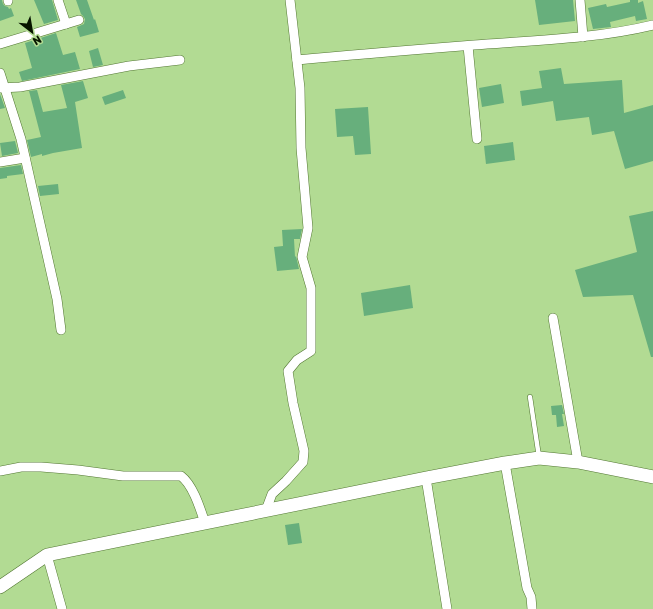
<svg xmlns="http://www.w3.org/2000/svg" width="653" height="609" viewBox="0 0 653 609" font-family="Rubik,sans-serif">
<rect width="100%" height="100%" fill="#b2db93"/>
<g fill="#67af7c">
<path d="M 0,0 L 2,0 L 3,4 L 5,6 L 8,7 L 9,9 L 11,8 L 14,16 L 0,21 Z"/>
<path d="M 34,0 L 52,0 L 58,20 L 44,24 Z"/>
<path d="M 76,0 L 87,0 L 94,20 L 95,19 L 99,32 L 80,37 L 77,27 L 84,24 L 85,19 L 83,16 L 81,14 Z"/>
<path d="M 535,0 L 573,0 L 575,21 L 539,25 Z"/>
<path d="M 630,0 L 638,0 L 638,3 L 643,1 L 647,19 L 636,21 L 635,16 L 610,22 L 611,27 L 593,29 L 588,8 L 606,4 L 607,7 L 630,2 Z"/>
<path d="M 56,33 L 63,55 L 75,52 L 80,69 L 22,81 L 19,72 L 32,68 L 25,43 Z"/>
<path d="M 98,48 L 103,65 L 93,67 L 89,51 Z"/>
<path d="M 561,68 L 564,84 L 622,80 L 624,113 L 653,105 L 653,161 L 625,169 L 614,131 L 592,135 L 589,117 L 556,121 L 553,101 L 522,106 L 520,91 L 542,88 L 539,71 Z"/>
<path d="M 83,81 L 88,98 L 75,102 L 82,148 L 53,153 L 42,156 L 42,154 L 31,157 L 27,140 L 41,137 L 29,91 L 37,90 L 43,112 L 67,108 L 61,85 Z"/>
<path d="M 501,84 L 504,103 L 482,107 L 479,88 Z"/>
<path d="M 123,90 L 126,98 L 105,105 L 102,97 Z"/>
<path d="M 0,94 L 5,108 L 0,109 Z"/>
<path d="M 368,107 L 371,154 L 355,155 L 353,136 L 337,137 L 335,109 Z"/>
<path d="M 15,141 L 18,153 L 2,156 L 0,143 Z"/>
<path d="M 513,142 L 515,160 L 486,164 L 484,146 Z"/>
<path d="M 21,165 L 23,174 L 7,176 L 7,178 L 0,179 L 0,168 Z"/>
<path d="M 58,184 L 59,194 L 40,196 L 38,186 Z"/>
<path d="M 653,211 L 653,357 L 651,357 L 633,295 L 583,297 L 575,270 L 637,252 L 629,216 Z"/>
<path d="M 302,229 L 300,239 L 294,239 L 295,257 L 296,256 L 299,269 L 277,271 L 274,247 L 283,246 L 282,230 Z"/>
<path d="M 410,285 L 413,308 L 364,316 L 361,293 Z"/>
<path d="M 562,405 L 564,414 L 562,414 L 564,426 L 557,427 L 556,415 L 552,415 L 551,406 Z"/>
<path d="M 299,523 L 302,543 L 288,545 L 285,525 Z"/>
</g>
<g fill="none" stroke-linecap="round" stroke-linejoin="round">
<g stroke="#537733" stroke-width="5.5">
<path id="lane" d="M 530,397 L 539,457"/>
</g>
<g stroke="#537733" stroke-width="10">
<g id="street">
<path d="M 8,0 L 8,1"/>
<path d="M 58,0 L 66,24"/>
<path d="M 580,0 L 583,37"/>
<path d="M 0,44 L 79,20"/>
<path d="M 468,46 L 477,139"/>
<path d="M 297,60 C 360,54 424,49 487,44 C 543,40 599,38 653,25"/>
<path d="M 0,73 L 21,139 L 57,299 L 61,330"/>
<path d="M 0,88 L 20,87 L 129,66 L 180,60"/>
<path d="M 0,162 L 25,158"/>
<path d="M 553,318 L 578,462"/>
<path d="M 505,463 L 527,588 L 531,597 L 532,609"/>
<path d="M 0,471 L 21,467 L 41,467 L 78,470 L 123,476 L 181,476 C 193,485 200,508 205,523"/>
<path d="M 426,478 L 447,609"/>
<path d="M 266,510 L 272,494 L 286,481 L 303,462 L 304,451 L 293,403 L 288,371 L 297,360 L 311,351 L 311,288 L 302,257 L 308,228 L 301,148 L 300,88 L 290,0"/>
<path d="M 47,555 L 62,609"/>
</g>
</g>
<g stroke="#537733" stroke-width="14">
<path id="secondary" d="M 0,587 L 47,555 L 426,478 L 505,463 L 539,458 L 578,462 L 653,477"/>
</g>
<use href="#lane" stroke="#fff" stroke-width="4.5"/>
<use href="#street" stroke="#fff" stroke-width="9"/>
<use href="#secondary" stroke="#fff" stroke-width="13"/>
</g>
<g transform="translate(32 32) rotate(149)" stroke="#b2db93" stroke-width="3" paint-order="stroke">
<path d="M0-3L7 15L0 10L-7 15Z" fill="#071500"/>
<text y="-6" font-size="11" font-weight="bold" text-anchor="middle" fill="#071500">N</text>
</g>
</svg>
